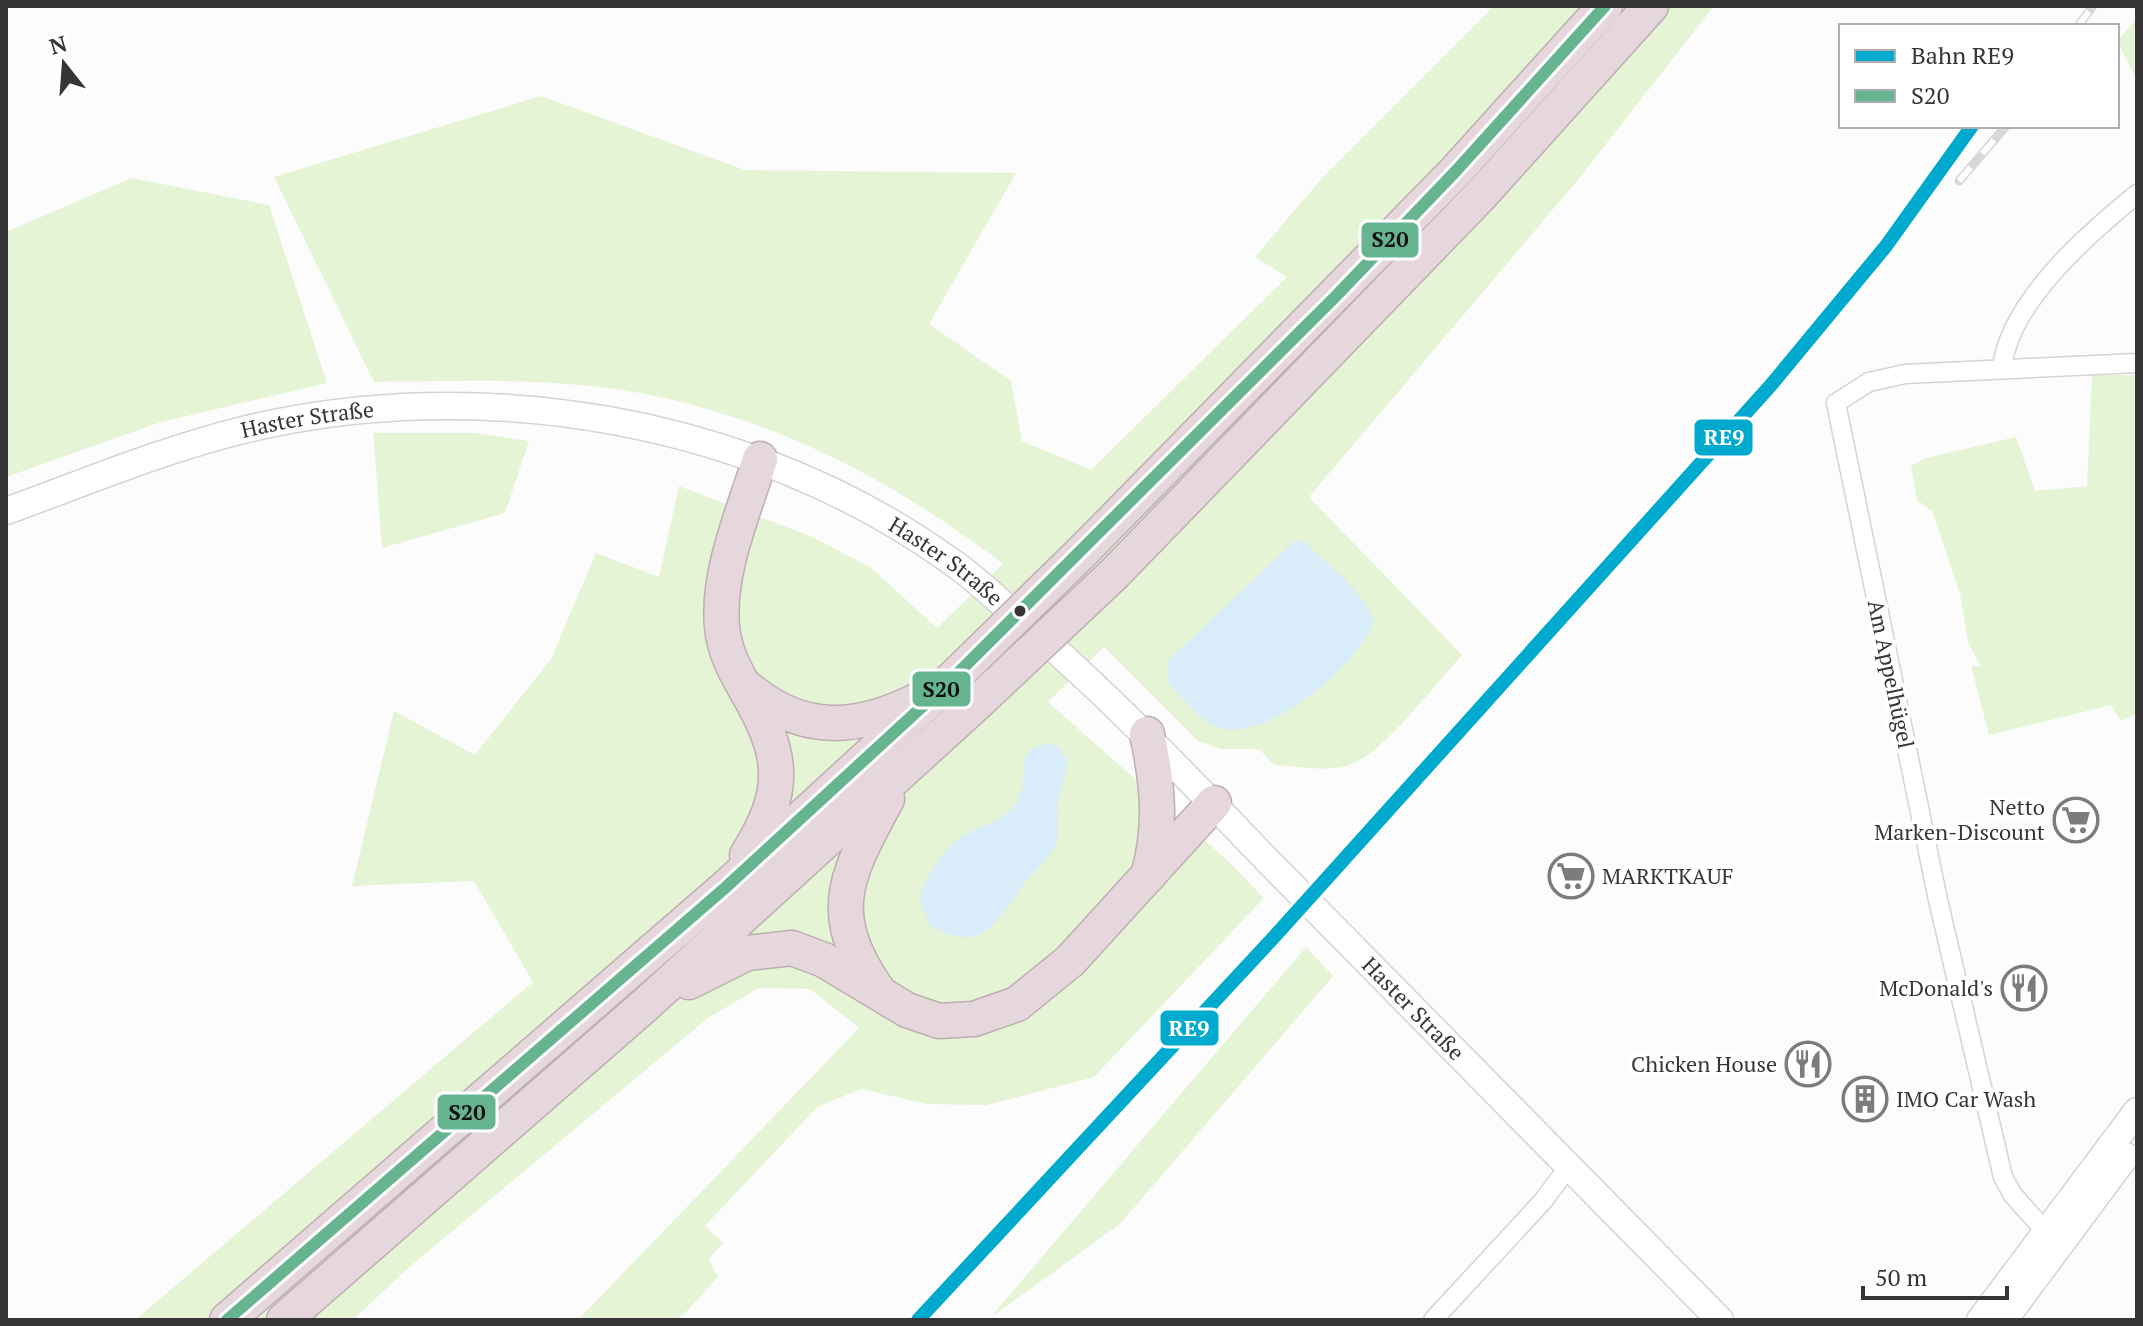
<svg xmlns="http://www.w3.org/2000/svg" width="2143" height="1326" viewBox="0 0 2143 1326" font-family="'PT Serif',serif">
<rect width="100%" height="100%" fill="#fdfcfd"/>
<g fill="#e4f4d4">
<path d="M 1494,6 L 1714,6 L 1577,181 L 1309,497 L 1462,655 C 1436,683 1388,747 1356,762 C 1332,774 1299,766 1274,765 L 1259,749 L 1220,749 L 1197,740 L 1104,647 L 1048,702 L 1228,861 L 1264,898 L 1094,1077 L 987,1105 L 927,1104 L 861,1089 L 817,1107 L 705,1226 L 723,1243 L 708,1259 L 718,1277 L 685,1313 L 674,1320 L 578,1320 L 859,1028 L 810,989 L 759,988 L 708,1018 L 407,1269 L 353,1320 L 135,1320 L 533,982 L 474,881 L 352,886 L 394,711 L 475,755 L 551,659 L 596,553 L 659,577 L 679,486 L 810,536 L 870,567 L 937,628 L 1003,564 C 895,481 774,418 640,393 C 552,377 462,381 374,382 L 274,177 L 541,96 L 745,170 L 1016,173 L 929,324 L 1011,381 L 1022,441 L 1091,470 L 1287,277 L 1255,257 L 1323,177 Z"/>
<path d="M 2137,19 L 2137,80 L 2117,41 Z"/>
<path d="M 132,178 L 269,205 L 327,383 L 161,422 L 6,477 L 6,232 Z"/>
<path d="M 2092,375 L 2137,375 L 2137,714 L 2121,721 L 2111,705 L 1989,735 L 1971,666 L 1981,667 L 1968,642 L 1960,594 L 1932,511 L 1917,500 L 1911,466 L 1926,458 L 2016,437 L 2035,491 L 2087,486 Z"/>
<path d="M 373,433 L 476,433 L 529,441 L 505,513 L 382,548 Z"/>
<path d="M 1306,947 L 1333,976 L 1120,1224 L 990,1318 Z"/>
</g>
<g fill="#d8edf9">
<path d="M 1302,540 C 1329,565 1361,587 1374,622 C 1357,665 1274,737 1224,729 C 1200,724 1183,698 1168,682 L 1168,661 L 1293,542 Z"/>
<path d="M 1049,743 L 1061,749 L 1068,762 C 1065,776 1060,790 1058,804 C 1056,816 1060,829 1057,841 C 1051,860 1034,869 1024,884 C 995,924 982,956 929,925 L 919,897 C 928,875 937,857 956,841 C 976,825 1011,822 1020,795 C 1029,770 1013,749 1049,743 Z"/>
</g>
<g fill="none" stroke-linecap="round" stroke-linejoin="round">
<g stroke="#d5d3d5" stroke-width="21">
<g id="street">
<path d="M 2002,369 C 2008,303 2088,234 2137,194"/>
<path d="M 2046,1232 L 2013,1195 L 2003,1177 L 1938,900 L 1836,403 L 1869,382 L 1905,374 L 2137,363"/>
<path d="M 1433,1320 L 1543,1201 L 1567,1169"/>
</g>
</g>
<g stroke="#d5d3d5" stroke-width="29">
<g id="secondary">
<path id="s1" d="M 6,511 C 84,483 162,450 243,430 C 479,373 751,418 949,560 C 975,577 997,600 1021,620 C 1109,695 1187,777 1267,860 C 1418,1013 1569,1167 1720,1320"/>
<path d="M 1980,1320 L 2137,1111"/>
<path d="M 2004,1320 L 2126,1156"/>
</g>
</g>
<g stroke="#beaeb3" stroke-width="37">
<g id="highway">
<path d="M 1085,549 L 1455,172 L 1605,6"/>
<path d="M 1115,573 L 1480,196 L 1651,6"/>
<path d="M 750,690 C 803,734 857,730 916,701"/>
<path d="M 1147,734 C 1158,783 1162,828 1148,876"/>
<path d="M 747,855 C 788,790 784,755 746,690 C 735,671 724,650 722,627 C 717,571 744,512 760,459"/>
<path d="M 689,982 L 747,953 L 792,948 L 824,960 L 907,1010 L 939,1021 L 974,1019 L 1017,1004 L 1070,961 L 1214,803"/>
<path d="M 879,992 C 823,912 846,876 887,799"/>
<path d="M 227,1320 L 725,888 L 949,682"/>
<path d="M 284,1320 L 643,1007 L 976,704"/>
</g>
</g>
<use href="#street" stroke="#fff" stroke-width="18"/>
<use href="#secondary" stroke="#fff" stroke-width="26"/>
<use href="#highway" stroke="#e6d7dc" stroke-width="34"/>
<g stroke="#d8d7d8" stroke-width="9">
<g id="rail">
<path d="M 2078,26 L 2093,6"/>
<path d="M 1959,181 L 2006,126"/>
</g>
</g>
<use href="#rail" stroke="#fff" stroke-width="6" stroke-dasharray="18" stroke-linecap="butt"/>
<g stroke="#beaeb3" stroke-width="37" stroke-linecap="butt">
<g id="highway-bridge">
<path d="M 949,682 L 1085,549"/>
<path d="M 976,704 L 1115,573"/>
</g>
</g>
<use href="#highway-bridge" stroke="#e6d7dc" stroke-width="34"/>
<g stroke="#fff" stroke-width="18">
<path id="bus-1" d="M 227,1320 L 725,888 L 949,682 L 1335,297 L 1455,172 L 1605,6"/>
</g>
<use href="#bus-1" stroke="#67b590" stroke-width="12"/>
<g stroke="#fff" stroke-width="20">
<path id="rail-1" d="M 918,1320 L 1274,937 L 1771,385 L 1886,246 L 1972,126"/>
</g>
<use href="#rail-1" stroke="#00a9ce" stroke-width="14"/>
</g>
<defs>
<g id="supermarket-ring" transform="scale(2.3)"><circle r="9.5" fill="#fff" stroke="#7c7b7d" stroke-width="1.5"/><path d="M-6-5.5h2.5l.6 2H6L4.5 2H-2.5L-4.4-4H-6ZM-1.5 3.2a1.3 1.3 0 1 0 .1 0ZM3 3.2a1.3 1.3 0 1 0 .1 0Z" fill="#7c7b7d"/></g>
<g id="restaurant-ring" transform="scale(2.3)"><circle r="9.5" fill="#fff" stroke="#7c7b7d" stroke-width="1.5"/><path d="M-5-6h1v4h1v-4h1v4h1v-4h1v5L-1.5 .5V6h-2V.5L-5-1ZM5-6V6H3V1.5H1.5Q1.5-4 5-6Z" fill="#7c7b7d"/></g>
<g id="building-ring" transform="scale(2.3)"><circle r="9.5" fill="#fff" stroke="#7c7b7d" stroke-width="1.5"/><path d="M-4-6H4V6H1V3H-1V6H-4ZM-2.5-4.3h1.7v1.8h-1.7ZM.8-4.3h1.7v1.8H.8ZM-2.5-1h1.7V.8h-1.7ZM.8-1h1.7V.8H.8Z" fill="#7c7b7d"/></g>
</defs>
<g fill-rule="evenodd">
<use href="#supermarket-ring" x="2076" y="820"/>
<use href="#supermarket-ring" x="1571" y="876"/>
<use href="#restaurant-ring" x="2024" y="988"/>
<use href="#restaurant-ring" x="1808" y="1064"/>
<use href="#building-ring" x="1865" y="1099"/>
</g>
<circle fill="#373538" stroke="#fff" stroke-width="3" cx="1020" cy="611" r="7"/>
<g text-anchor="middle" stroke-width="8" stroke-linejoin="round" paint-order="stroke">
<g font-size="22" fill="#373538" stroke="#fff">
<text dy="8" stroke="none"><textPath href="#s1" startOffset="316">Haster Straße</textPath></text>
<text dy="8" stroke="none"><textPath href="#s1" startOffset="988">Haster Straße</textPath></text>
<text transform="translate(1891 674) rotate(78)" y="8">Am Appelhügel</text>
<text dy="8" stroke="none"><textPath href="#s1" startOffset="1636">Haster Straße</textPath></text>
</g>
<g font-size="22" fill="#373538" stroke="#fff" text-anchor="end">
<text x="2045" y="815">Netto<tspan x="2045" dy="25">Marken-Discount</tspan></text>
<text x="1602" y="884" text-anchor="start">MARKTKAUF</text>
<text x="1993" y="996">McDonald's</text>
<text x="1777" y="1072">Chicken House</text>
<text x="1896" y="1107" text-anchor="start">IMO Car Wash</text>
</g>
</g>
<g stroke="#fff" stroke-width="3">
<rect x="1360" y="221" width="60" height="38" rx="8" fill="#67b590"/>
<rect x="1693" y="418" width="61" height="39" rx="8" fill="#00a9ce"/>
<rect x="911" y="670" width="61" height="38" rx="8" fill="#67b590"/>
<rect x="1159" y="1009" width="61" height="38" rx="8" fill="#00a9ce"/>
<rect x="436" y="1093" width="61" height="38" rx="8" fill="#67b590"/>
</g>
<g font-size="22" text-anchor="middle" font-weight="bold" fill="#fff">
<text x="1724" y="445">RE9</text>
<text x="1189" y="1036">RE9</text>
</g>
<g font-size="22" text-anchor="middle" font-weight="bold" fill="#111">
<text x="1390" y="247">S20</text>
<text x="941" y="697">S20</text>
<text x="467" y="1120">S20</text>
</g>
<rect width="2143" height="1326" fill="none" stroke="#373538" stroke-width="16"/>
<rect x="1839" y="24" width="280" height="104" fill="#ffffff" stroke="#afaeaf" stroke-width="2"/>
<rect x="1855" y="50" width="40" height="12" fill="#00a9ce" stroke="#afaeaf" stroke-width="2"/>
<text x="1911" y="64" font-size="24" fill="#373538">Bahn RE9</text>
<rect x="1855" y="90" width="40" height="12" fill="#67b590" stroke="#afaeaf" stroke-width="2"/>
<text x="1911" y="104" font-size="24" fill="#373538">S20</text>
<g transform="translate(64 64) rotate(343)" stroke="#ffffff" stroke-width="6" paint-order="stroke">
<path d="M0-6L14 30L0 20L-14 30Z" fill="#373538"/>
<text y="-12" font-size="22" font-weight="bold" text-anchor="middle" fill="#373538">N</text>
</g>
<path d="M1863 1286v12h144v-12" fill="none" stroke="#373538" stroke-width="4"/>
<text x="1875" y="1286" font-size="24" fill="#373538" stroke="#ffffff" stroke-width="6" paint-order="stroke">50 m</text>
</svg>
